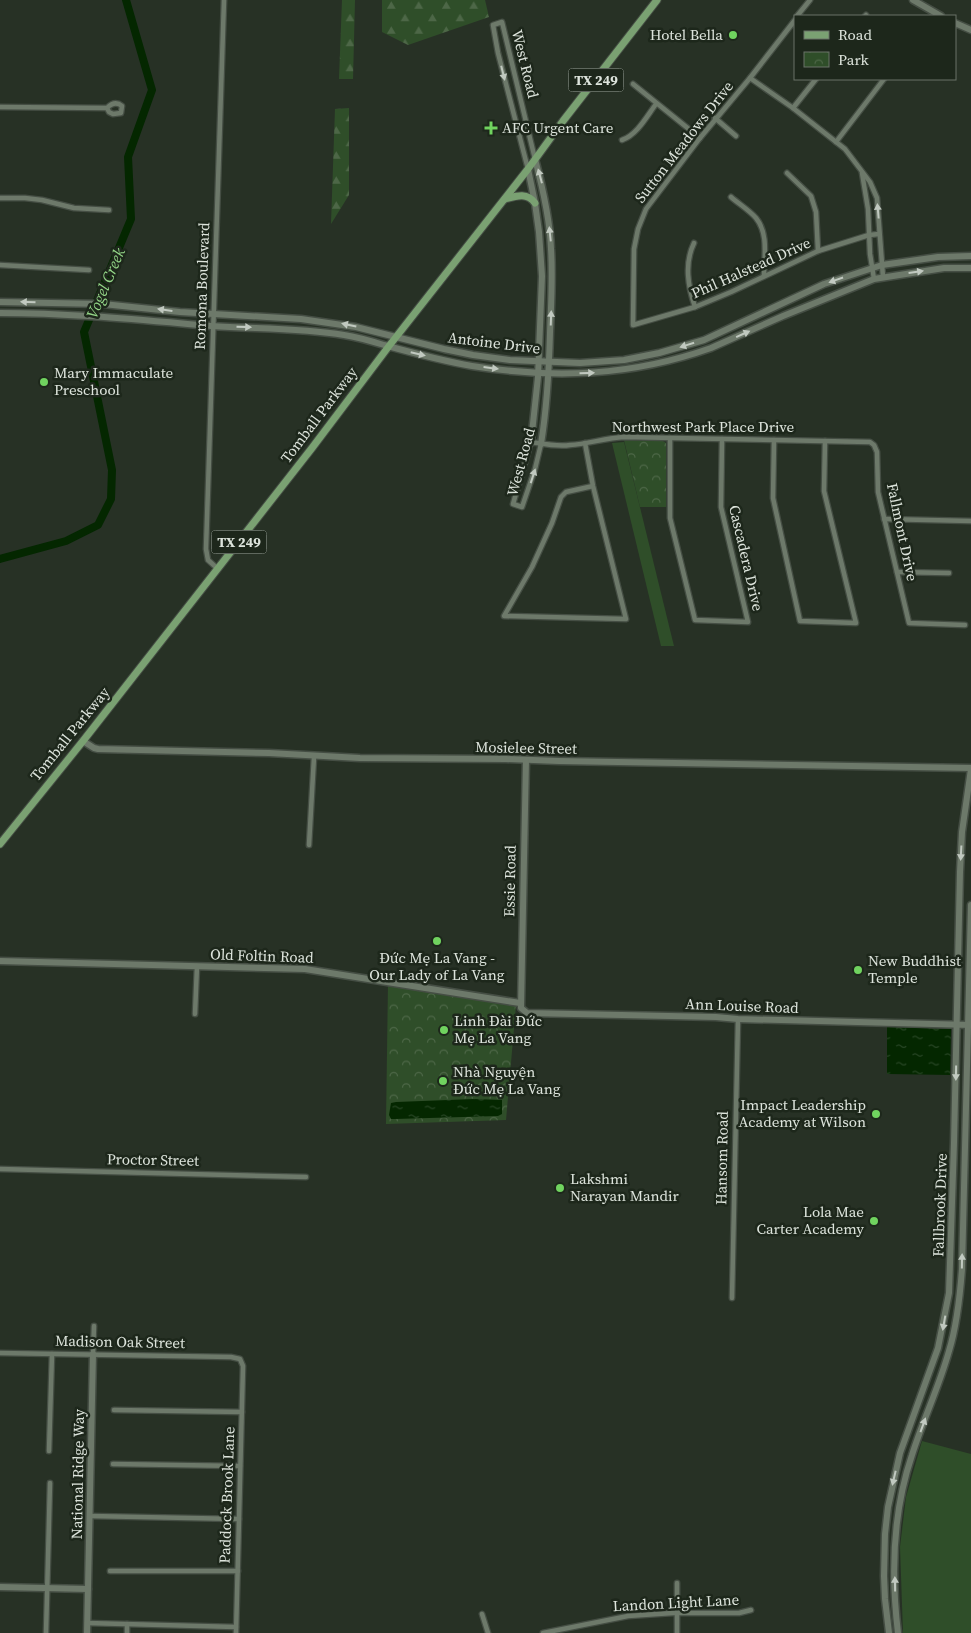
<svg xmlns="http://www.w3.org/2000/svg" width="971" height="1633" viewBox="0 0 971 1633" font-family="'Source Serif 4',serif">
<defs>
<pattern id="forest-firs" width="22" height="20" patternUnits="userSpaceOnUse" patternTransform="scale(1.25)"><rect width="22" height="20" fill="#2f4e29"/><path d="M5 1l3.5 6h-7zM16 11l3.5 6h-7z" fill="#4d6747"/></pattern>
<pattern id="park-crowns" width="20" height="18" patternUnits="userSpaceOnUse" patternTransform="scale(1.25)"><rect width="20" height="18" fill="#2f4e29"/><path d="M2 6a3 3 0 1 1 6 0M12 15a3 3 0 1 1 6 0" fill="none" stroke="#4d6747"/></pattern>
<pattern id="water-ripples" width="26" height="14" patternUnits="userSpaceOnUse" patternTransform="scale(1.25)"><rect width="26" height="14" fill="#042700"/><path d="M2 4q2-2 4 0t4 0M15 11q2-2 4 0t4 0" fill="none" stroke="#284625"/></pattern>
</defs>
<rect width="100%" height="100%" fill="#273125"/>
<g fill="#2f4e29">
<path d="M 624,442 L 674,646 L 661,646 L 612,443 Z"/>
<path d="M 922,1441 L 971,1454 L 971,1633 L 903,1633 L 900,1547 L 906,1497 Z"/>
</g>
<g fill="url(#forest-firs)">
<path d="M 342,0 L 355,0 L 353,79 L 339,79 Z"/>
<path d="M 382,0 L 485,0 L 489,17 L 408,45 L 382,32 Z"/>
<path d="M 349,108 L 349,195 L 331,224 L 335,109 Z"/>
</g>
<g fill="url(#park-crowns)">
<path d="M 624,440 L 663,441 L 666,443 L 666,507 L 640,507 Z"/>
<path d="M 388,985 L 516,1005 L 506,1120 L 386,1124 Z"/>
</g>
<g fill="url(#water-ripples)">
<path d="M 887,1027 L 951,1029 L 950,1075 L 887,1074 Z"/>
<path d="M 474,1099 L 502,1100 L 502,1114 L 498,1116 L 395,1119 L 391,1119 L 389,1115 L 391,1103 L 396,1102 Z"/>
</g>
<g fill="none" stroke-linecap="round" stroke-linejoin="round">
<path stroke="#042700" stroke-width="8" d="M 0,559 L 66,541 L 98,525 L 111,499 L 112,470 L 84,332 L 131,219 L 128,157 L 152,90 L 126,0"/>
<g stroke="#454e44" stroke-width="7">
<g id="street">
<path d="M 797,16 L 810,0"/>
<path d="M 865,16 L 866,15"/>
<path d="M 795,20 L 750,78 L 700,138 L 646,209 L 638,229 L 634,249 L 633,325 L 695,307 L 731,292 L 818,251 L 869,235 L 879,234"/>
<path d="M 750,78 L 793,108 L 845,149 L 870,182 L 877,198 L 883,277"/>
<path d="M 633,84 L 700,138"/>
<path d="M 0,107 L 107,108 C 111,104 116,101 122,106 L 121,113 L 113,114 L 109,112 L 107,108"/>
<path d="M 793,108 L 816,79"/>
<path d="M 715,118 L 736,136"/>
<path d="M 622,140 C 637,135 647,116 656,104"/>
<path d="M 836,142 L 884,79"/>
<path d="M 528,169 L 498,53 L 493,25 L 502,22 L 535,159"/>
<path d="M 787,173 L 811,196 L 816,212 L 818,251"/>
<path d="M 862,173 L 868,209 L 870,254 L 874,279"/>
<path d="M 731,197 C 739,204 749,210 756,218 C 769,234 764,257 764,276"/>
<path d="M 0,198 L 25,198 L 42,200 L 74,208 L 109,210"/>
<path d="M 694,243 C 684,264 688,286 695,307"/>
<path d="M 0,265 L 89,270"/>
<path d="M 670,438 L 670,518 L 695,620 L 748,622 L 721,507 L 722,439"/>
<path d="M 774,440 L 773,498 L 800,621 L 856,623 L 824,491 L 825,441"/>
<path d="M 585,443 L 593,486 L 626,619 L 504,616 L 532,567 L 552,523 L 561,497 L 566,492 L 593,486"/>
<path d="M 541,444 L 535,469 L 522,507 L 513,504 L 531,442 C 544,444 557,447 570,445 C 588,444 605,438 624,437 L 870,442 L 874,445 L 877,452 L 878,492 L 909,623 L 965,625"/>
<path d="M 884,519 L 971,521"/>
<path d="M 218,569 L 208,560 L 206,549 L 224,0"/>
<path d="M 897,572 L 949,573"/>
<path d="M 309,845 L 314,757"/>
<path d="M 195,1014 L 197,966"/>
<path d="M 0,1169 L 306,1177"/>
<path d="M 732,1298 L 738,1019"/>
<path d="M 0,1353 L 231,1357 L 240,1359 L 243,1366 L 236,1633"/>
<path d="M 93,1354 L 94,1326"/>
<path d="M 114,1410 L 242,1412"/>
<path d="M 49,1451 L 52,1354"/>
<path d="M 113,1464 L 240,1466"/>
<path d="M 90,1516 L 239,1519"/>
<path d="M 110,1571 L 238,1571"/>
<path d="M 482,1614 L 488,1633"/>
<path d="M 87,1623 L 236,1627"/>
<path d="M 46,1633 L 50,1483"/>
<path d="M 127,1633 L 127,1624"/>
<path d="M 543,1633 L 628,1616 L 673,1613 L 739,1613 L 751,1610"/>
<path d="M 677,1633 L 677,1583"/>
</g>
</g>
<g stroke="#454e44" stroke-width="9">
<g id="secondary">
<path d="M 913,0 L 941,16"/>
<path d="M 955,23 L 971,30"/>
<path d="M 535,159 C 543,189 550,219 551,249 C 553,277 551,305 550,333 C 549,370 547,407 541,444"/>
<path d="M 528,169 L 535,203 L 539,232 L 542,276 L 538,377 L 531,442"/>
<path d="M 0,302 L 103,304 L 180,312 L 301,319 L 356,327 L 444,349 L 473,355 L 510,360 L 580,363 L 624,360 L 659,353 L 704,340 L 824,284 L 882,265 L 938,257 L 971,256"/>
<path d="M 0,313 C 71,313 141,320 211,326 C 256,329 300,328 344,335 C 357,337 371,341 384,345 C 413,353 443,361 472,366 C 555,379 632,376 711,348 L 783,316 L 874,279 L 944,268 L 971,268"/>
<path d="M 83,741 L 94,748 L 98,749 L 269,753 L 360,758 L 506,759 L 559,761 L 971,768"/>
<path d="M 526,760 L 521,1008 L 527,1013 L 716,1017 L 738,1019 L 971,1025"/>
<path d="M 0,961 L 305,969 L 520,1003"/>
<path d="M 0,1587 L 88,1589"/>
<path d="M 87,1633 L 93,1354"/>
<path d="M 889,1633 L 885,1599 L 884,1576 L 885,1534 L 888,1507 L 900,1453 L 938,1348 L 949,1293 L 954,1143 L 960,872 L 962,832 L 971,769"/>
<path d="M 898,1633 C 891,1575 893,1511 912,1455 C 923,1420 939,1387 949,1351 C 957,1325 960,1296 962,1269 L 971,905"/>
</g>
</g>
<g stroke="#454e44" stroke-width="9">
<g id="primary">
<path d="M 505,199 C 516,196 527,192 535,203"/>
<path d="M 0,844 L 83,741 L 312,448 L 389,346 L 528,169 L 563,121 L 657,0"/>
</g>
</g>
<use href="#street" stroke="#6d796a" stroke-width="4.5"/>
<use href="#secondary" stroke="#6d796a" stroke-width="6"/>
<use href="#primary" stroke="#7aa172" stroke-width="7"/>
</g>
<defs><path id="oneway-solid" d="M-6-.8H1V-3.2L6.5 0L1 3.2V.8H-6Z" transform="scale(1.25)"/></defs>
<g fill="#c1c9c0">
<use href="#oneway-solid" transform="translate(503 73) rotate(76)"/>
<use href="#oneway-solid" transform="translate(540 176) rotate(-105)"/>
<use href="#oneway-solid" transform="translate(878 211) rotate(-95)"/>
<use href="#oneway-solid" transform="translate(550 234) rotate(-96)"/>
<use href="#oneway-solid" transform="translate(916 272) rotate(-8)"/>
<use href="#oneway-solid" transform="translate(836 280) rotate(161)"/>
<use href="#oneway-solid" transform="translate(28 302) rotate(-178)"/>
<use href="#oneway-solid" transform="translate(165 310) rotate(-172)"/>
<use href="#oneway-solid" transform="translate(551 318) rotate(-88)"/>
<use href="#oneway-solid" transform="translate(349 325) rotate(-168)"/>
<use href="#oneway-solid" transform="translate(244 327) rotate(2)"/>
<use href="#oneway-solid" transform="translate(743 334) rotate(-24)"/>
<use href="#oneway-solid" transform="translate(687 345) rotate(162)"/>
<use href="#oneway-solid" transform="translate(418 354) rotate(13)"/>
<use href="#oneway-solid" transform="translate(491 368) rotate(7)"/>
<use href="#oneway-solid" transform="translate(587 373) rotate(-1)"/>
<use href="#oneway-solid" transform="translate(533 476) rotate(-72)"/>
<use href="#oneway-solid" transform="translate(961 853) rotate(93)"/>
<use href="#oneway-solid" transform="translate(956 1073) rotate(91)"/>
<use href="#oneway-solid" transform="translate(962 1261) rotate(-89)"/>
<use href="#oneway-solid" transform="translate(944 1323) rotate(100)"/>
<use href="#oneway-solid" transform="translate(923 1425) rotate(-70)"/>
<use href="#oneway-solid" transform="translate(894 1478) rotate(103)"/>
<use href="#oneway-solid" transform="translate(895 1584) rotate(-91)"/>
</g>
<g fill="#70d35f" stroke="#1d271b" stroke-width="2">
<circle cx="733" cy="35" r="5"/>
<path d="M488.5 120.5h5v5h5v5h-5v5h-5v-5h-5v-5h5z"/>
<circle cx="44" cy="382" r="5"/>
<circle cx="437" cy="941" r="5"/>
<circle cx="858" cy="970" r="5"/>
<circle cx="444" cy="1030" r="5"/>
<circle cx="443" cy="1081" r="5"/>
<circle cx="876" cy="1114" r="5"/>
<circle cx="560" cy="1188" r="5"/>
<circle cx="874" cy="1221" r="5"/>
</g>
<g text-anchor="middle" stroke-width="5" stroke-linejoin="round" paint-order="stroke">
<g fill="#1d271b" stroke="#a3aba2" stroke-width="1">
<rect x="568.5" y="68.5" width="55" height="23" rx="4"/>
<rect x="211.5" y="530.5" width="55" height="23" rx="4"/>
</g>
<g font-size="14" font-weight="bold" fill="#dde4dc">
<text x="596" y="85">TX 249</text>
<text x="239" y="547">TX 249</text>
</g>
<g font-size="15" fill="#dde4dc" stroke="#1d271b" text-anchor="start">
<text x="723" y="40" text-anchor="end">Hotel Bella</text>
<text x="502" y="133">AFC Urgent Care</text>
<text x="54" y="378">Mary Immaculate<tspan x="54" dy="17">Preschool</tspan></text>
<text x="437" y="963" text-anchor="middle">Đức Mẹ La Vang -<tspan x="437" dy="17">Our Lady of La Vang</tspan></text>
<text x="868" y="966">New Buddhist<tspan x="868" dy="17">Temple</tspan></text>
<text x="454" y="1026">Linh Đài Đức<tspan x="454" dy="17">Mẹ La Vang</tspan></text>
<text x="453" y="1077">Nhà Nguyện<tspan x="453" dy="17">Đức Mẹ La Vang</tspan></text>
<text x="866" y="1110" text-anchor="end">Impact Leadership<tspan x="866" dy="17">Academy at Wilson</tspan></text>
<text x="570" y="1184">Lakshmi<tspan x="570" dy="17">Narayan Mandir</tspan></text>
<text x="864" y="1217" text-anchor="end">Lola Mae<tspan x="864" dy="17">Carter Academy</tspan></text>
</g>
<g font-size="15" fill="#dde4dc" stroke="#1d271b">
<text transform="translate(525 64) rotate(76)" y="5">West Road</text>
<text transform="translate(684 142) rotate(-52)" y="5">Sutton Meadows Drive</text>
<text transform="translate(751 268) rotate(-24)" y="5">Phil Halstead Drive</text>
<text transform="translate(202 286) rotate(-88)" y="5">Romona Boulevard</text>
<text transform="translate(494 343) rotate(7)" y="5">Antoine Drive</text>
<text transform="translate(319 415) rotate(-53)" y="5">Tomball Parkway</text>
<text x="703" y="432">Northwest Park Place Drive</text>
<text transform="translate(521 462) rotate(-75)" y="5">West Road</text>
<text transform="translate(902 532) rotate(78)" y="5">Fallmont Drive</text>
<text transform="translate(746 558) rotate(77)" y="5">Cascadera Drive</text>
<text transform="translate(70 734) rotate(-51)" y="5">Tomball Parkway</text>
<text transform="translate(526 748) rotate(1)" y="5">Mosielee Street</text>
<text transform="translate(510 881) rotate(-89)" y="5">Essie Road</text>
<text transform="translate(262 956) rotate(2)" y="5">Old Foltin Road</text>
<text transform="translate(742 1006) rotate(2)" y="5">Ann Louise Road</text>
<text transform="translate(722 1158) rotate(-89)" y="5">Hansom Road</text>
<text transform="translate(153 1160) rotate(1)" y="5">Proctor Street</text>
<text transform="translate(940 1205) rotate(-88)" y="5">Fallbrook Drive</text>
<text transform="translate(120 1342) rotate(1)" y="5">Madison Oak Street</text>
<text transform="translate(78 1474) rotate(-89)" y="5">National Ridge Way</text>
<text transform="translate(227 1495) rotate(-88)" y="5">Paddock Brook Lane</text>
<text transform="translate(676 1603) rotate(-3)" y="5">Landon Light Lane</text>
</g>
<g font-size="16" font-style="italic" fill="#93d587" stroke="#1d271b">
<text transform="translate(105 283) rotate(-67)" y="6">Vogel Creek</text>
</g>
</g>
<rect x="794" y="15" width="162" height="65" fill="#1d271b" stroke="#6a7368"/>
<rect x="804" y="31" width="25" height="8" fill="#7aa172" stroke="#6a7368"/>
<text x="838" y="40" font-size="15" fill="#dde4dc">Road</text>
<rect x="804" y="52" width="25" height="15" fill="url(#park-crowns)" stroke="#6a7368"/>
<text x="838" y="65" font-size="15" fill="#dde4dc">Park</text>
</svg>
